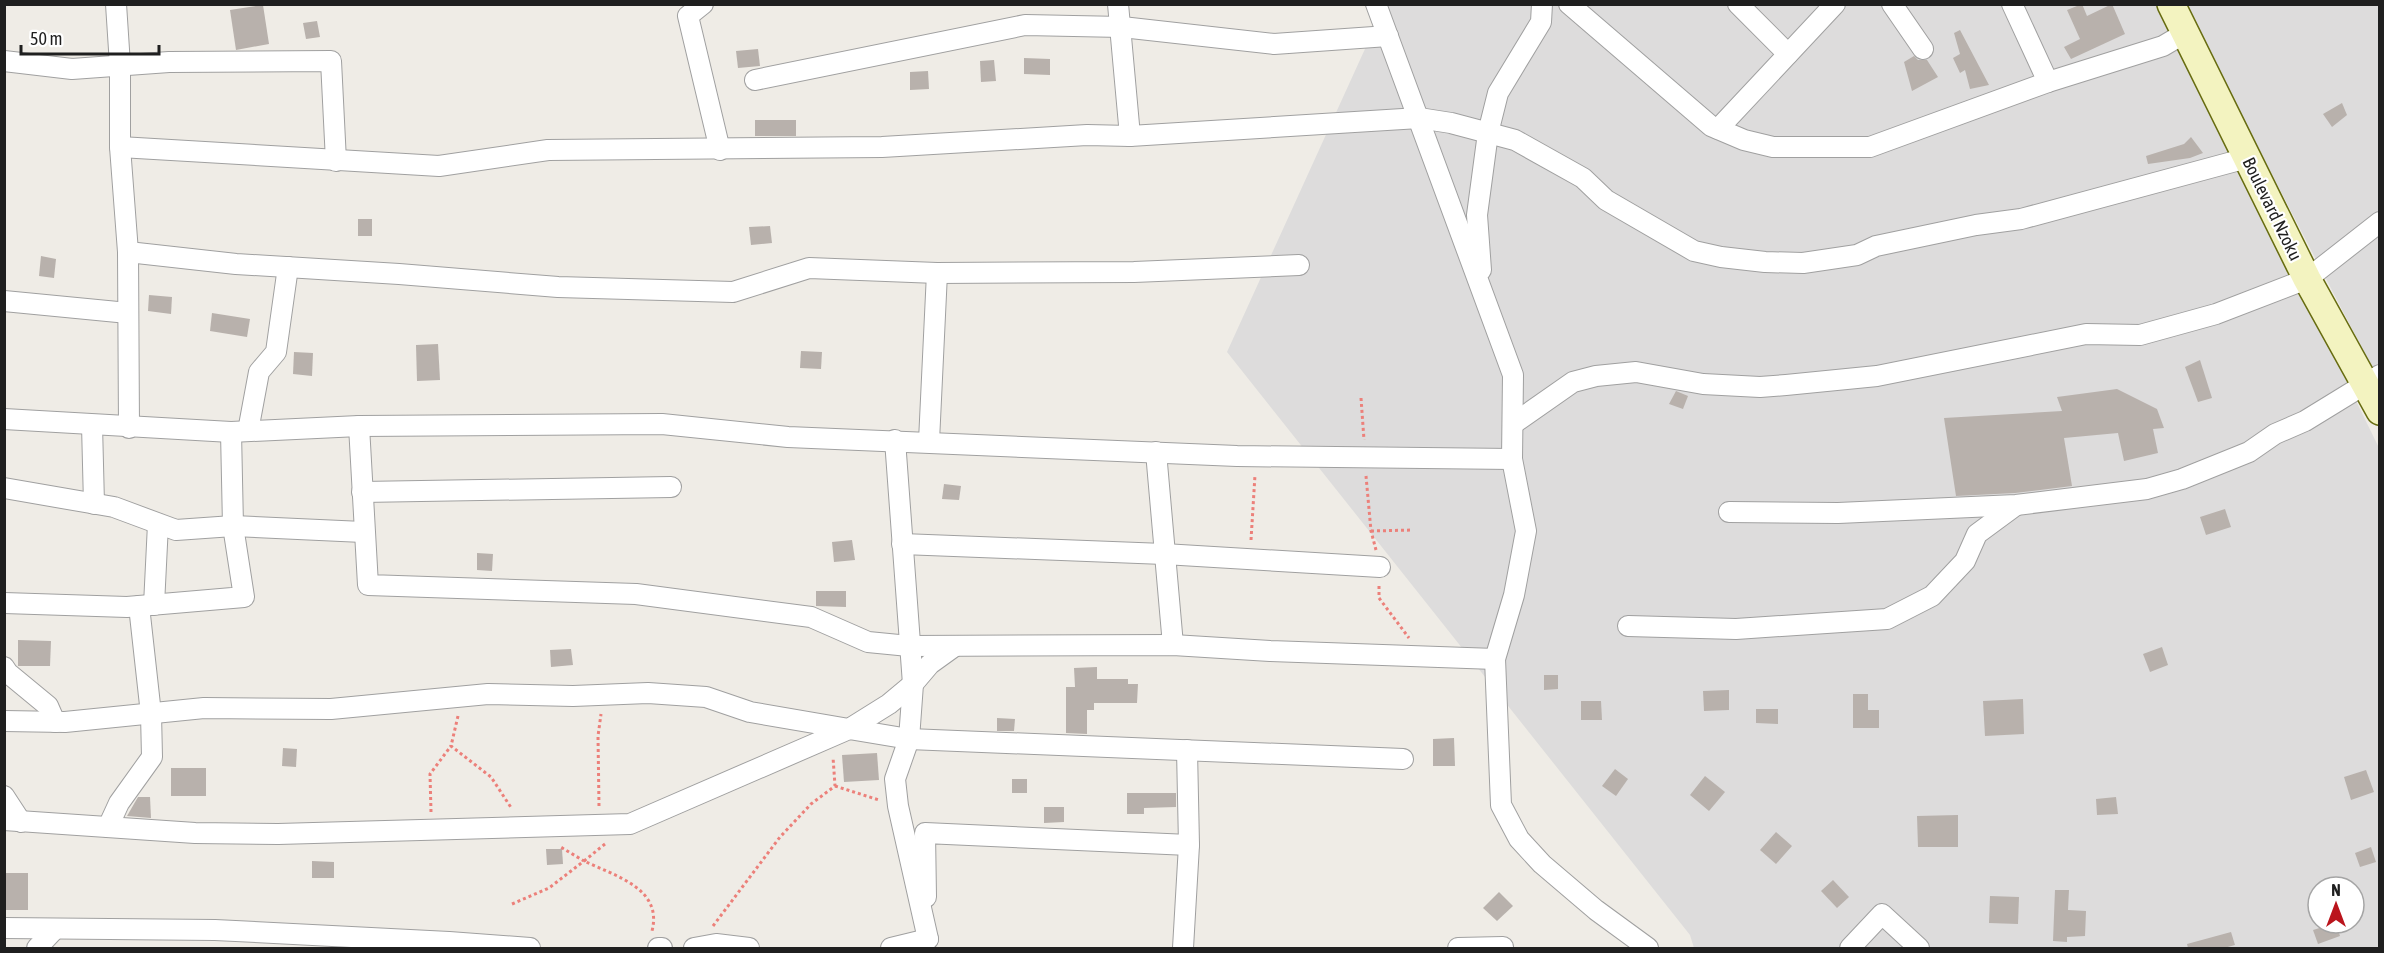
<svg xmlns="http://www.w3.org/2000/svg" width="2384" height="953" viewBox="0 0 2384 953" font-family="'Asap Condensed',sans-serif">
<rect width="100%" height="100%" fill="#efece6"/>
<g fill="#dddcdc" fill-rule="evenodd">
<path d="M 1385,5 L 2160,5 L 2188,56 L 2379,448 L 2379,948 L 1694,948 L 1690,935 L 1227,352 ZM 2318,887 L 2354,887 L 2354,923 L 2318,923 Z"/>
<path d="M 2184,5 L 2379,5 L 2379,381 Z"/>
</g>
<g fill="#b8b1ac">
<path d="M 2082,4 L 2087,16 L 2112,4 L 2125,34 L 2071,59 L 2064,47 L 2080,39 L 2067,10 Z"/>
<path d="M 263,5 L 269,44 L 236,50 L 230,10 Z"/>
<path d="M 317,21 L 320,37 L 306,39 L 303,23 Z"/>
<path d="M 1960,30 L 1989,85 L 1970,89 L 1965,70 L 1960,73 L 1953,58 L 1960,54 L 1954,33 Z"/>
<path d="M 758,49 L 760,66 L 738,68 L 736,51 Z"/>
<path d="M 1914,56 L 1918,60 L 1927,60 L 1938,77 L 1912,91 L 1904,62 Z"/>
<path d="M 1024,58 L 1050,59 L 1050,75 L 1024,74 Z"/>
<path d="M 994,60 L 996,81 L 981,82 L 980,61 Z"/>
<path d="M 928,71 L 929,89 L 910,90 L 910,72 Z"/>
<path d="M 2342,103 L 2347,115 L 2332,127 L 2323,114 Z"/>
<rect x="755" y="120" width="41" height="16"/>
<path d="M 2191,137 L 2203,153 L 2190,158 L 2148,164 L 2146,156 L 2184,144 Z"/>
<rect x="358" y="219" width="14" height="17"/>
<path d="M 770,226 L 772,243 L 751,245 L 749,227 Z"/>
<path d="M 41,256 L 56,259 L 54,278 L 39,276 Z"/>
<path d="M 149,295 L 172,297 L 171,314 L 148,311 Z"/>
<path d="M 212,313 L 250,319 L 247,337 L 210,331 Z"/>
<path d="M 438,344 L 440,380 L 417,381 L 416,345 Z"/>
<path d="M 801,351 L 822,352 L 821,369 L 800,368 Z"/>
<path d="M 294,352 L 313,353 L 312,376 L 293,374 Z"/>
<path d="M 2200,360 L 2212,398 L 2198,402 L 2185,367 Z"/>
<path d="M 2117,389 L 2157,409 L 2164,428 L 2153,429 L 2158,453 L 2124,461 L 2118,433 L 2064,438 L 2072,486 L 2015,493 L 1956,496 L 1944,418 L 2062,411 L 2057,397 Z"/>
<path d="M 1676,391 L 1688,396 L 1683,409 L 1669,404 Z"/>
<path d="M 944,484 L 961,486 L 959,500 L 942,499 Z"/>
<path d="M 2225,509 L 2231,527 L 2206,535 L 2200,517 Z"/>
<path d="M 852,540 L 855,560 L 834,562 L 832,542 Z"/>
<path d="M 477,553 L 493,554 L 492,571 L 477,570 Z"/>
<path d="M 816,591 L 846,591 L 846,607 L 816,606 Z"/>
<path d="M 18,640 L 51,641 L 50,666 L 18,666 Z"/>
<path d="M 2162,647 L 2168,665 L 2150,672 L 2143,654 Z"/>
<path d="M 571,649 L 573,665 L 551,667 L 550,650 Z"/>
<path d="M 1097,667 L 1097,679 L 1128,679 L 1128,684 L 1138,684 L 1137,703 L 1094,703 L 1094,710 L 1087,710 L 1087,734 L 1066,733 L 1066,687 L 1075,687 L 1074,668 Z"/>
<path d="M 1544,675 L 1558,675 L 1558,689 L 1544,690 Z"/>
<path d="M 1729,690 L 1729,710 L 1704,711 L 1703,691 Z"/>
<path d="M 1853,694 L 1868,694 L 1868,710 L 1879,710 L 1879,728 L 1853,728 Z"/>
<path d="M 2023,699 L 2024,734 L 1985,736 L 1983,701 Z"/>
<path d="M 1581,701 L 1601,701 L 1602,720 L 1581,720 Z"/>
<path d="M 1756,709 L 1778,709 L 1778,724 L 1756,723 Z"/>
<path d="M 997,718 L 1015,719 L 1014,731 L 997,731 Z"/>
<path d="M 1454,738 L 1455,766 L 1433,766 L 1433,739 Z"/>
<path d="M 283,748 L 297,749 L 296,767 L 282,766 Z"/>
<path d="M 877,753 L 879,780 L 844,782 L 842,755 Z"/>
<rect x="171" y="768" width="35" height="28"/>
<path d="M 1615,769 L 1628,779 L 1616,796 L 1602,786 Z"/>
<path d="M 2366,770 L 2374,792 L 2351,800 L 2344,777 Z"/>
<path d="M 1705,776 L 1725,792 L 1709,811 L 1690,795 Z"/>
<rect x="1012" y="779" width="15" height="14"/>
<path d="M 1127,793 L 1176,793 L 1176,807 L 1144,808 L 1144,814 L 1127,814 Z"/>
<path d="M 138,797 L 150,797 L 151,818 L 127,816 Z"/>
<path d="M 2116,797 L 2118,814 L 2097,815 L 2096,799 Z"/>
<path d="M 1044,807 L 1064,807 L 1064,822 L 1044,823 Z"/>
<path d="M 1958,815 L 1958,847 L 1918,847 L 1917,816 Z"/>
<path d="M 1776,832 L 1792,846 L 1776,864 L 1760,850 Z"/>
<path d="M 2371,847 L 2376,862 L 2360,867 L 2355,853 Z"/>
<path d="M 546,849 L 562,849 L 563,864 L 547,865 Z"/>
<path d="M 312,861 L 334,862 L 334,878 L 312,878 Z"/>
<rect x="4" y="873" width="24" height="37"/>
<path d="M 1833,880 L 1849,897 L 1837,908 L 1821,891 Z"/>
<path d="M 2055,890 L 2069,890 L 2068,910 L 2086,911 L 2085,936 L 2067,937 L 2067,942 L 2053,941 Z"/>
<path d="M 1499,892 L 1513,906 L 1497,921 L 1483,908 Z"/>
<path d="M 1990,896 L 2019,897 L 2018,924 L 1989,923 Z"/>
<path d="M 2336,923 L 2340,936 L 2318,944 L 2313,930 Z"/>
<path d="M 2231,932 L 2235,945 L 2224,948 L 2188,948 L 2187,944 Z"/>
</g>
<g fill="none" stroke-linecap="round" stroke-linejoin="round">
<g stroke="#a0a0a0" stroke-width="22">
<g id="street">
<path d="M 116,4 L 120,65 L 120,147 L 128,252 L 129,428"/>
<path d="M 703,4 L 688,16 L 720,150"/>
<path d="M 1118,4 L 1130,136"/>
<path d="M 1376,4 L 1513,375 L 1512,459 L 1526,531 L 1514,595 L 1495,659 L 1501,805 L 1519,839 L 1542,864 L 1596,910 L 1648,948"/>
<path d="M 1569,4 L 1711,126 L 1744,140 L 1773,147 L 1870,147 L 2048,82 L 2163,46 L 2185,33"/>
<path d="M 1738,4 L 1788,54"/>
<path d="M 1892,4 L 1923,49"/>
<path d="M 2012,4 L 2048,82"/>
<path d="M 4,61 L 72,69 L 169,62 L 331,61 L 336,161"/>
<path d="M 755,80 L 1025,25 L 1122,27 L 1274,44 L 1388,36"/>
<path d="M 1718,129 L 1835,4"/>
<path d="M 120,147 L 439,166 L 548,150 L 882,147 L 1087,135 L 1130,136 L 1419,118 L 1451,123 L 1515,140 L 1583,178 L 1606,200 L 1694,251 L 1721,257 L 1765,262 L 1803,263 L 1857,255 L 1876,246 L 1976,225 L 2021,219 L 2247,158"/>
<path d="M 128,252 L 236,264 L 399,274 L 558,287 L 733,292 L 809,268 L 937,273 L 1134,272 L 1299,265"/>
<path d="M 1481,270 L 1477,215 L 1488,133 L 1498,93 L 1541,22 L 1542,4"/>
<path d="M 4,301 L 128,313"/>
<path d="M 4,419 L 231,432 L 359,426 L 662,424 L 788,437 L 1237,456 L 1512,459"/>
<path d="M 1513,424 L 1573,382 L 1596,376 L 1636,372 L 1703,384 L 1760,387 L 1786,385 L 1877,376 L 2086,334 L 2140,335 L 2216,314 L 2307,279 L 2380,222"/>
<path d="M 92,425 L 94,504"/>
<path d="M 359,426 L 368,585 L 636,594 L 811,617 L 868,642 L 909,646 L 1173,645 L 1270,651 L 1495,659"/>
<path d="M 248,431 L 259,372 L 276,352 L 288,267"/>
<path d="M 895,440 L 913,684 L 909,739 L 895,779 L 898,806 L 928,939"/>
<path d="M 929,441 L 937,273"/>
<path d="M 1156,452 L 1173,645"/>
<path d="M 4,488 L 114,507 L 176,530 L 233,526 L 363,532"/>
<path d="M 362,492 L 671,487"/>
<path d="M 1729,512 L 1838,513 L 2016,505 L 2147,489 L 2182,479 L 2249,452 L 2275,434 L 2305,421 L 2380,375"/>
<path d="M 902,544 L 1164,554 L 1380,567"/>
<path d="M 4,603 L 127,607 L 244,597 L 233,526 L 231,432"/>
<path d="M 154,605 L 158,524"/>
<path d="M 1628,626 L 1736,629 L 1887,619 L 1932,596 L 1965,561 L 1977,534 L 2015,506"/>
<path d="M 4,667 L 8,673 L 48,706 L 55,722"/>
<path d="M 4,721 L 65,722 L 204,708 L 331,709 L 488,694 L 573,696 L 648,693 L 706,697 L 750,712 L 849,729 L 889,704 L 913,684 L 930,664 L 955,646"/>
<path d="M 4,796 L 21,822"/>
<path d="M 4,820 L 195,833 L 278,834 L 630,824 L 849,729 L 909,739 L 1403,759"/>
<path d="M 108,827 L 119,803 L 152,757 L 151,714 L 139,606"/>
<path d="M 926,897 L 925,833 L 1189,845"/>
<path d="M 4,928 L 215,930 L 449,942 L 530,948"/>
<path d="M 37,948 L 54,930"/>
<path d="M 658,948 L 662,948"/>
<path d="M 694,948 L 716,944 L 749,948"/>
<path d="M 891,948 L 928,939"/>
<path d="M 1183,948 L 1189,845 L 1187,750"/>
<path d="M 1458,948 L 1503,947"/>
<path d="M 1850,948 L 1882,914 L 1919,948"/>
</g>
</g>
<g stroke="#676c10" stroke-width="30">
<path id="secondary" d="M 2171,4 L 2307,279 L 2380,411"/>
</g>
<g stroke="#ec807a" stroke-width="3" stroke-dasharray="3 3" stroke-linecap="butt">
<path d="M 1361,398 L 1364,440"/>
<path d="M 1366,476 L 1371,531 L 1376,550"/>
<path d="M 1371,531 L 1413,530"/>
<path d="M 1251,540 L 1255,475"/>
<path d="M 1379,586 L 1379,598 L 1409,638"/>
<path d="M 458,716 L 451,746 L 491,777 L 512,809"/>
<path d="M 835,786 L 879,800"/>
<path d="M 599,806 L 598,736 L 601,714"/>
<path d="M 431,812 L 430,774 L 451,746"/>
<path d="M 605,844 L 584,861 C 615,876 663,888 652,931"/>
<path d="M 512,904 L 549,888 L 584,861 L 559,846"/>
<path d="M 713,926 L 780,837 L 811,804 L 835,786 L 833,757"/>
</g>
<use href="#street" stroke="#fff" stroke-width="20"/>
<use href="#secondary" stroke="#f3f3c0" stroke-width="27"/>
</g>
<g text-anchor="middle" stroke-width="4.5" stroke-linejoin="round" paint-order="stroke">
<g font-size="18" fill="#1f1f1f" stroke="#fff">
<text transform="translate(2272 209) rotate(64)" y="6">Boulevard Nzoku</text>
</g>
</g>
<rect width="2384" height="953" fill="none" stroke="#1f1f1f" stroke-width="12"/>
<g transform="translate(2336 905)"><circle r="28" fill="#ffffff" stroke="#a5a5a5" stroke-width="1.5"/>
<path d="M0-4.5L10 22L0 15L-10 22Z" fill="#ba141c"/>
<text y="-9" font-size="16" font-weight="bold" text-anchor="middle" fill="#1f1f1f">N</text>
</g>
<path d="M21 45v9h138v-9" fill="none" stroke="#1f1f1f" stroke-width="3"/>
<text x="30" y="45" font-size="18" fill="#1f1f1f" stroke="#ffffff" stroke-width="4.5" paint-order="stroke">50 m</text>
</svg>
